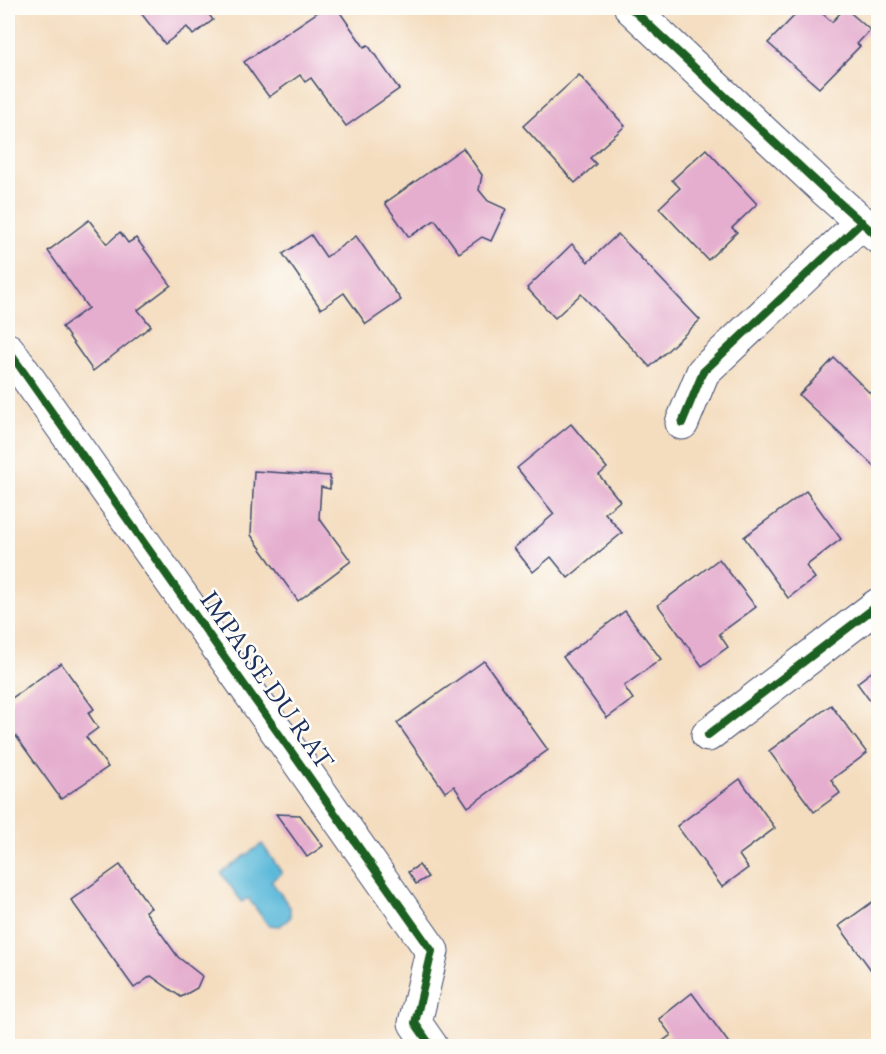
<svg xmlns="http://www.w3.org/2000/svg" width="886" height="1054" viewBox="0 0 886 1054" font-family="'EB Garamond',serif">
<rect width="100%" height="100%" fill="#fdfcf7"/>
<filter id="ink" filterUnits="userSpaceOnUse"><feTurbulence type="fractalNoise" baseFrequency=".0167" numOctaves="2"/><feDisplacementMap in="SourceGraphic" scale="12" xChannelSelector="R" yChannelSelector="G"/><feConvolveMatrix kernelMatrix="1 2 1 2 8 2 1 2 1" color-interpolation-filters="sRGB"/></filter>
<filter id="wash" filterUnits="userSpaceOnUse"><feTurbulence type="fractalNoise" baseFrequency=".008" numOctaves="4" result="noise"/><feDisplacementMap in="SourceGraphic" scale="24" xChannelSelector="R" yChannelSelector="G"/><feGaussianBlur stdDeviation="1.35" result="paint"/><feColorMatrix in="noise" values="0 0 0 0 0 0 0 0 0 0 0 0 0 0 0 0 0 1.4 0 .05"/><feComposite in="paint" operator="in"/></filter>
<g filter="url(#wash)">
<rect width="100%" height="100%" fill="#f4ddbf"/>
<path fill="#5cb9da" stroke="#3c749c" stroke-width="1.5" d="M 262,844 L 282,873 L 271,881 L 290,907 L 290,918 L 280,926 L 268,925 L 248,898 L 242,902 L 221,873 Z"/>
<g id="blocks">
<g fill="#e5aecf">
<path d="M 137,8 L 216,8 L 208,13 L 213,20 L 193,35 L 187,27 L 165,44 Z"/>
<path d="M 324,8 L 337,8 L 364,47 L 368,45 L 399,89 L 346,126 L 311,78 L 305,82 L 300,75 L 269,97 L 244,62 Z"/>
<path d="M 802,8 L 816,8 L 832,22 L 845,8 L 870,30 L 857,44 L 860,46 L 819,88 L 768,43 Z"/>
<path d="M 579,75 L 625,126 L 590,158 L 596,164 L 575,183 L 523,126 Z"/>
<path d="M 463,148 L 482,175 L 479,190 L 488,201 L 506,209 L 491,241 L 482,237 L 459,253 L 435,220 L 409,237 L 385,203 Z"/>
<path d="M 706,149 L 757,204 L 732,228 L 737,232 L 708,260 L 659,208 L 680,188 L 672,180 Z"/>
<path d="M 89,220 L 107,244 L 120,232 L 128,243 L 136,238 L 171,285 L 138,310 L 151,326 L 93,371 L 62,327 L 88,308 L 48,251 Z"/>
<path d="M 618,234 L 700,320 L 650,367 L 581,294 L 555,318 L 527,288 L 572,244 L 588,262 Z"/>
<path d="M 311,235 L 326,257 L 356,236 L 401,300 L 366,324 L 344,293 L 321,309 L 283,254 Z"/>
<path d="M 834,358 L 878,401 L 878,470 L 799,395 Z"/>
<path d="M 571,424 L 607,468 L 599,475 L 620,501 L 605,513 L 622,533 L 568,578 L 551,557 L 533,572 L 514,548 L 554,514 L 517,468 Z"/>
<path d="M 254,471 L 330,476 L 330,489 L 321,487 L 319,518 L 351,561 L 298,601 L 251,535 Z"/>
<path d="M 806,491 L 841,539 L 806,566 L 815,578 L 788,598 L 744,537 Z"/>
<path d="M 719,559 L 756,607 L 719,634 L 728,647 L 702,666 L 658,605 Z"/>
<path d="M 625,611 L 661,659 L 624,686 L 633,699 L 607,718 L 563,657 Z"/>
<path d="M 484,661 L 548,750 L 468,807 L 454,786 L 445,792 L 397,723 Z"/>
<path d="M 61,663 L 94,709 L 88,713 L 98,728 L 86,737 L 108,767 L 61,799 L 8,725 L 8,701 Z"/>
<path d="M 878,667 L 878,712 L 857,683 Z"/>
<path d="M 831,705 L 867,753 L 831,780 L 840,793 L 814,812 L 769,751 Z"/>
<path d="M 740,779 L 775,828 L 739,855 L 748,868 L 722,887 L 677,826 Z"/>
<path d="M 276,814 L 300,815 L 323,846 L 307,857 Z"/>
<path d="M 120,865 L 151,908 L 145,911 L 178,957 L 202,976 L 197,988 L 181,997 L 151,976 L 134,988 L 71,900 Z"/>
<path d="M 419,865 L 428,877 L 416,884 L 408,872 Z"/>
<path d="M 878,898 L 878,971 L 874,974 L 839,926 Z"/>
<path d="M 692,993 L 731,1046 L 656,1046 L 671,1035 L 659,1019 Z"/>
</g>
</g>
</g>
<g filter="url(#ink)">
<use href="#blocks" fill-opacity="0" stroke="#3c496d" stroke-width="1.5"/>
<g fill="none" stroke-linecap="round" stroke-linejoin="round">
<g stroke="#3c496d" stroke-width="35">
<g id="minor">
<path d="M 631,8 L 823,188 L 878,237"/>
<path d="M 8,350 L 432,951 L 415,1023 L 431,1046"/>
<path d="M 682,423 L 703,372 L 862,222"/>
<path d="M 708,735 L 878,605"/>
</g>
</g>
<use href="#minor" stroke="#fff" stroke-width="33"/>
<g stroke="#fdfcf7" stroke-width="11">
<g id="cycleway">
<path d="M 631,8 L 823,188 L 878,237"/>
<path d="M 8,350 L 432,951 L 415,1023 L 431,1046"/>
<path d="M 682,423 L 703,372 L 862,222"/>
<path d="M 708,735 L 878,605"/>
</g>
</g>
<use href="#cycleway" stroke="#1b5e20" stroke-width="8"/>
</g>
</g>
<g text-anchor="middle" stroke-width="5" stroke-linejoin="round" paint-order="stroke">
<g font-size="27" fill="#1b2f5e" stroke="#fdfcf7">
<text transform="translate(267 680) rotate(55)" y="9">IMPASSE DU RAT</text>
</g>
</g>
<rect width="886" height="1054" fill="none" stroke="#fdfcf7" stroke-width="30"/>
</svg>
